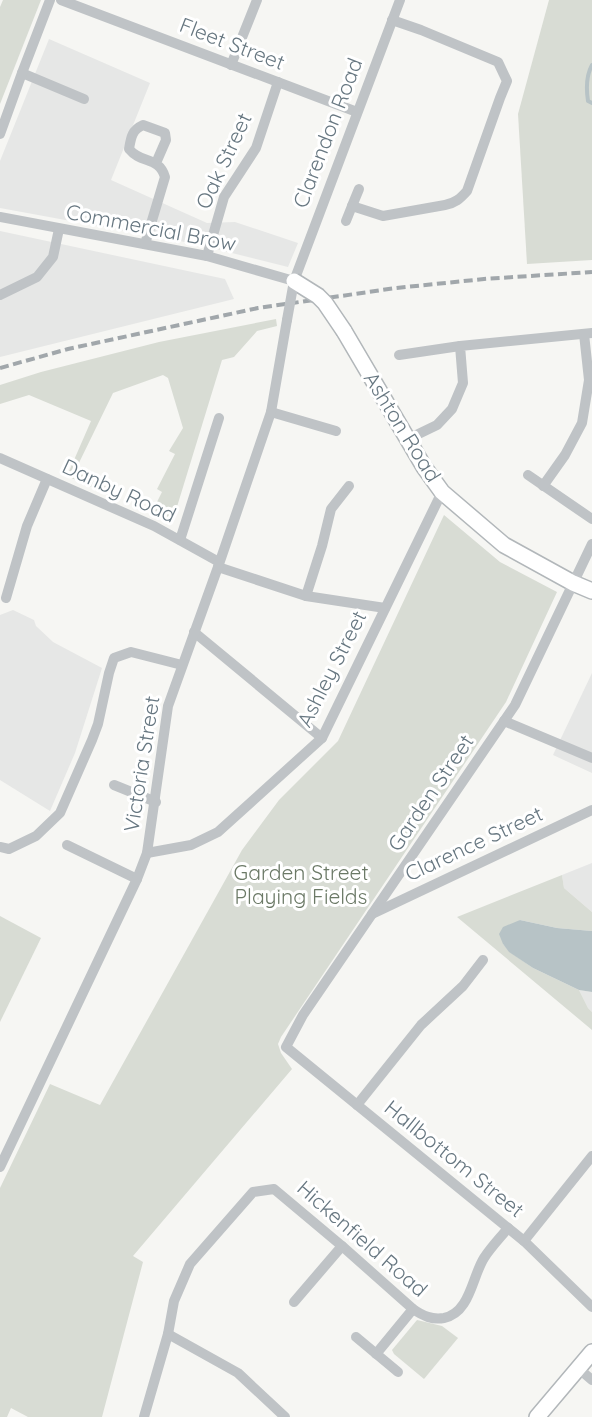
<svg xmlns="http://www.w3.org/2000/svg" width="592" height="1417" viewBox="0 0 592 1417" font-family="Quicksand,sans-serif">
<rect width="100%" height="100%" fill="#f6f6f3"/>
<g fill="#e6e7e6">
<path d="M 49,39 L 150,83 L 111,180 L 207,223 L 235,222 L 298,243 L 288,267 L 196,244 L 0,208 L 0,161 Z"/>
<path d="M 0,231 L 225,279 L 234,299 L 0,357 Z"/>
<path d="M 13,610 L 34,620 L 36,626 L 53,642 L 102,668 L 75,753 L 50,811 L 0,780 L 0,615 Z"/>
<path d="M 592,673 L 592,773 L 553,755 Z"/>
<path d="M 592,863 L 592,912 L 564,888 L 562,875 Z"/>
<path d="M 579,990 L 592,992 L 592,1012 L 588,1008 Z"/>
</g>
<g fill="#d8dcd4">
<path d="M 3,0 L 41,0 L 0,104 L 0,7 Z"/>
<path d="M 549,0 L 592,0 L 592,260 L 527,264 L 518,114 Z"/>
<path d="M 276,319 L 277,326 L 257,331 L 234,357 L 222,360 L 172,523 L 151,514 L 162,492 L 157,489 L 175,454 L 169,451 L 183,428 L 168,378 L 163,375 L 113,393 L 75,471 L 115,491 L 113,497 L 67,476 L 91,421 L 29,395 L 0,404 L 0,385 L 41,372 L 159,342 Z"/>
<path d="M 444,515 L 500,562 L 557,592 L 506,702 L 281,1037 L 278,1044 L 281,1053 L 292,1069 L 133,1256 L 143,1262 L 102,1417 L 28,1417 L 11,1408 L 7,1417 L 0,1417 L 0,1188 L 50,1084 L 100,1105 L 242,850 L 279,800 L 338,741 Z"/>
<path d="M 562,875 L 564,888 L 592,912 L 592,931 L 557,928 L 520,920 L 503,944 L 510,952 L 533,968 L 579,990 L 588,1008 L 592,1012 L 592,1030 L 457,917 Z"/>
<path d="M 0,916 L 41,938 L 0,1022 Z"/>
<path d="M 417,1320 L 442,1326 L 458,1338 L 424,1379 L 394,1354 L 392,1350 Z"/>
</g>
<path fill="#b7c3c6" d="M 520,920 L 557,928 L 592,931 L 592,992 L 579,990 L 533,968 L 509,952 L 503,944 L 499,934 L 503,927 Z"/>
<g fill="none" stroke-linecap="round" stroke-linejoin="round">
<path stroke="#b7c3c6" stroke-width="4" d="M 592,65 C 586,76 586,88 588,101 L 592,103"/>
<g stroke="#b2b7ba" stroke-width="18">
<g id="secondary">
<path d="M 344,331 L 424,467 L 442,492 L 504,545 L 573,583 L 592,591"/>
<path d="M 537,1417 L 592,1352"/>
</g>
</g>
<g stroke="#bfc3c6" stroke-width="10">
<path d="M 61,0 L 357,112"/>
<path d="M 231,65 L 257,0"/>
<path d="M 22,73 L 84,99"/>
<path d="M 0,134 L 22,73 L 50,0"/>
<path d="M 352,206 L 359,189"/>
<path d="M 0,217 L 207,256 L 294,281 L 400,0"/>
<path d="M 346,221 L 352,206 L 383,216 L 445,205 C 455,203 460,199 467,191 L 500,98 L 507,81 L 498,62 L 421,30 L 392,20"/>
<path d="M 145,244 L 165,177 C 159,156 141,164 129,149 C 131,137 132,130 143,125 L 165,133 L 166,140 L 156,163"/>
<path d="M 207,256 L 224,197 L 256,148 L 278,82"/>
<path d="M 0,295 L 37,277 L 53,257 L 59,229"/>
<path d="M 399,355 L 460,346"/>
<path d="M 271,412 L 336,431"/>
<path d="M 408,439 L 437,425 L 452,409 L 463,383 L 460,346 L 592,333"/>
<path d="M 0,458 L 154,526 L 219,562"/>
<path d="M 528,475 L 592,519"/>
<path d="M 543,486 L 565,455 L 582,423 L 589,380 L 584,334"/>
<path d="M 180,540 L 219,418"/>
<path d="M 592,544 L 515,705 L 303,1015 L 286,1047 L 524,1241 L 592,1307"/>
<path d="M 218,567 L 306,596 L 385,608"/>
<path d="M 306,596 L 322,546 L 331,509 L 349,486"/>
<path d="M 6,598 L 27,526 L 47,479"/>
<path d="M 194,632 L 322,738"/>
<path d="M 504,721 L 592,758"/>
<path d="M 114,785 L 156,802"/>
<path d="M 67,845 L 137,879"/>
<path d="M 0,847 L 9,849 L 36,836 L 60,813 L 92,740 L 98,724 L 109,673 L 114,658 L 131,652 L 182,665"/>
<path d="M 147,853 L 191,845 L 218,832 L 322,738 L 442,492"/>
<path d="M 372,914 L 592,810"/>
<path d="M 357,1105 L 421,1025 L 463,986 L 483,960"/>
<path d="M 0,1167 L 137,879 L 147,853 L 168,706 L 218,567 L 271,412 L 287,320"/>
<path d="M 524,1241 L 592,1156"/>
<path d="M 294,1302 L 342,1246"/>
<path d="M 168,1334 L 238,1373 L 285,1417"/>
<path d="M 356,1337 L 398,1372"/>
<path d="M 376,1354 L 413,1309"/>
<path d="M 578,1368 L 592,1380"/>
<path d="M 144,1417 L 168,1334 L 174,1301 L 190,1264 L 253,1192 L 274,1189 L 342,1246 L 413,1309 C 423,1316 432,1320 444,1318 C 470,1313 472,1277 484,1258 C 491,1247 500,1238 508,1228"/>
</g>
<use href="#secondary" stroke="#fff" stroke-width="15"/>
<path stroke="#a1a7ab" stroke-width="4" stroke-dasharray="9 4.5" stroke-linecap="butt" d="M 0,368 L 68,349 L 258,308 L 396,288 L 484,279 L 592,272"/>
<g stroke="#b2b7ba" stroke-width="18" stroke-linecap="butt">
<path id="secondary-bridge" d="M 294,281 L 318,296 L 325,303 L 344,331"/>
</g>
<path stroke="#bfc3c6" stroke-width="10" d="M 287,320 L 294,281"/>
<use href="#secondary-bridge" stroke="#fff" stroke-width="15"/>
</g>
<g text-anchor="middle" stroke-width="6" stroke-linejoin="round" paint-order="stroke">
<g font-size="21" fill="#677781" stroke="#fff">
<text transform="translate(232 44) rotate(21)" y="7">Fleet Street</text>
<text transform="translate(328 133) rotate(-69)" y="7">Clarendon Road</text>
<text transform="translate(224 161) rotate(-65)" y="7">Oak Street</text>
<text transform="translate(151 228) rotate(11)" y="7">Commercial Brow</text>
<text transform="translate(402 427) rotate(58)" y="7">Ashton Road</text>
<text transform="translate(119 491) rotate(25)" y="7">Danby Road</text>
<text transform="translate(332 669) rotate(-63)" y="7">Ashley Street</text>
<text transform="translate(142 764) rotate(-81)" y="7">Victoria Street</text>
<text transform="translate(431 793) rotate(-56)" y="7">Garden Street</text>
<text transform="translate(474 844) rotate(-25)" y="7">Clarence Street</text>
<text transform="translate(454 1159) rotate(39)" y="7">Hallbottom Street</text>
<text transform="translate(362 1239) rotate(41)" y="7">Hickenfield Road</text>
</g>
<g font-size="21" fill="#6b7966" stroke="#fff">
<text x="301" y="880">Garden Street<tspan x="301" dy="24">Playing Fields</tspan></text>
</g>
</g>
</svg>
